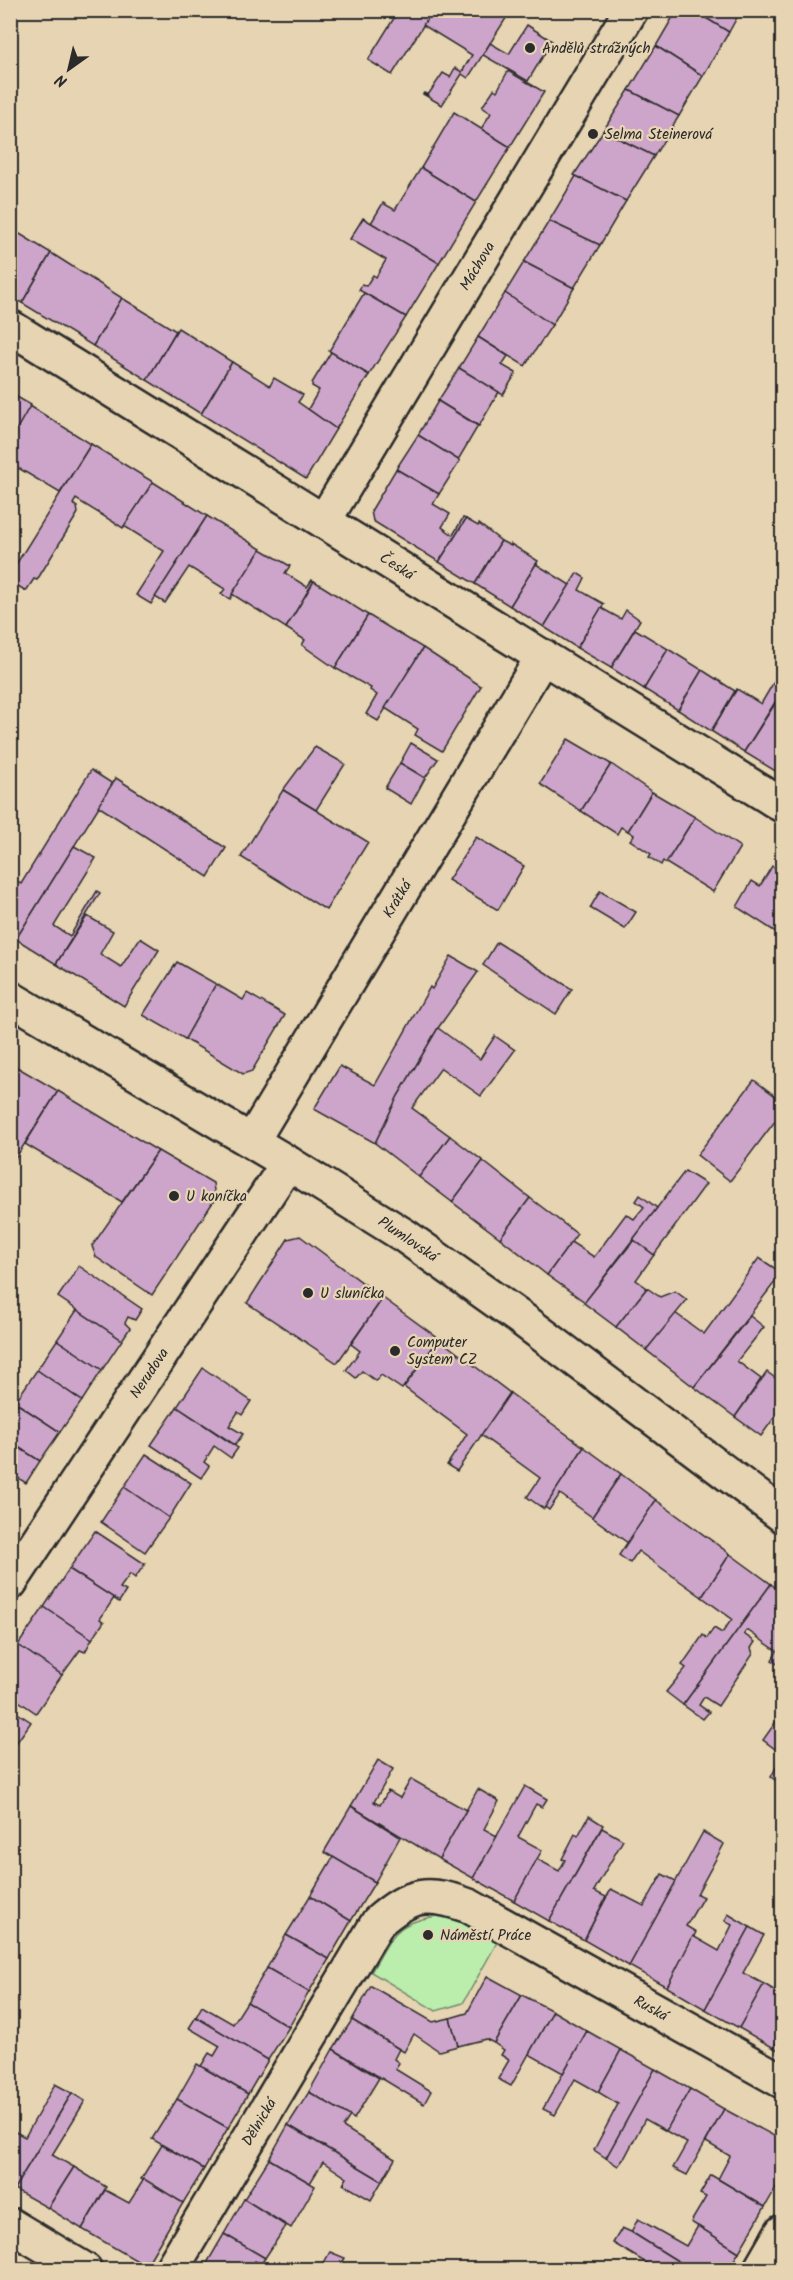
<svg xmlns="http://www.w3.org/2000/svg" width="793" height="2280" viewBox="0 0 793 2280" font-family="Kalam,sans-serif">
<rect width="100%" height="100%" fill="#e6d4b2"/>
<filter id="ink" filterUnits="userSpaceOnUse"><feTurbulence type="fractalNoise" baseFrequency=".0167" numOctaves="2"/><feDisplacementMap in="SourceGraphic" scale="12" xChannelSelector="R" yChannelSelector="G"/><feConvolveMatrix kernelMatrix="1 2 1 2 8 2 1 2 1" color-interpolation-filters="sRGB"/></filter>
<g filter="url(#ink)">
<path fill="#bbedad" stroke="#738c6c" stroke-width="1.5" d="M 442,1915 L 456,1917 L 500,1937 L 463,2003 L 436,2011 L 371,1972 C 395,1932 393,1923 442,1915 Z"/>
<g fill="#cea5ca" stroke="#2b2b2b" stroke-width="1.5">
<path d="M 399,10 L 433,10 L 392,75 L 368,60 Z"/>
<path d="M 433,10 L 507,10 L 510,12 L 468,78 L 462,74 L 442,105 L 423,94 L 424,93 L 428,95 L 443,73 L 450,77 L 455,68 L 462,72 L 472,55 L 423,25 Z"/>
<path d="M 677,10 L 693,10 L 729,32 L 703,76 L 656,46 Z"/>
<path d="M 693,10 L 741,10 L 729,32 Z"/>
<path d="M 527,25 L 552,41 L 528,81 L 483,55 L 490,43 L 509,54 Z"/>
<path d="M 656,46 L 703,76 L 679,116 L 629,90 Z"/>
<path d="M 508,71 L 544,92 L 510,147 L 481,129 L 491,113 L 482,107 L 494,89 L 497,91 Z"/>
<path d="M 629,90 L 679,116 L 654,156 L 603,131 Z"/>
<path d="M 454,112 L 510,147 L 476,202 L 421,168 Z"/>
<path d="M 603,131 L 654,156 L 626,201 L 574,175 Z"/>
<path d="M 421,168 L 476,202 L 439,263 L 371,223 L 383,203 L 395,210 Z"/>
<path d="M 576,176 L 626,201 L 600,245 L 549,221 Z"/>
<path d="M 363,218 L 439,263 L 406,317 L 359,290 L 362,284 L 366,286 L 373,275 L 376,277 L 386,260 L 350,239 Z"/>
<path d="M 549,221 L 600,245 L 574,288 L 524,262 Z"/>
<path d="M 10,228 L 51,253 L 22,303 L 10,296 Z"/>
<path d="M 51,253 L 122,298 L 93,346 L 22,303 Z"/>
<path d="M 524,262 L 574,288 L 552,325 L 505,293 Z"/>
<path d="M 364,293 L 406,317 L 369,375 L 329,351 Z"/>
<path d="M 505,293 L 552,325 L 525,366 L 478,337 Z"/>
<path d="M 122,298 L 176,331 L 147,380 L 93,346 Z"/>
<path d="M 178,328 L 232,362 L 201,414 L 147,380 Z"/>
<path d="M 478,337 L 508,356 L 502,365 L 516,373 L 503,395 L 459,368 Z"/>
<path d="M 331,352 L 369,375 L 336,429 L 308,409 L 319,390 L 312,386 L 312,383 Z"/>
<path d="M 232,362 L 270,386 L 274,378 L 303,395 L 298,402 L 336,429 L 306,479 L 201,414 Z"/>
<path d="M 459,368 L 499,392 L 479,426 L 438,401 Z"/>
<path d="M 10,393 L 31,405 L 10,441 Z"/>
<path d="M 438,401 L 478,426 L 458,460 L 418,435 Z"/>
<path d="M 30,406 L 91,444 L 60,493 L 10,463 L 10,441 Z"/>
<path d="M 418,435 L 460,461 L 439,494 L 396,469 Z"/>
<path d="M 91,444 L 153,482 L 123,528 L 76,499 L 73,504 L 77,507 L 78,513 L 37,580 L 34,579 L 26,591 L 10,581 L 10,574 Z"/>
<path d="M 396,469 L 439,494 L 433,504 L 450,514 L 442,527 L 453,535 L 463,518 L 466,519 L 439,562 L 373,521 L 371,511 Z"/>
<path d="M 153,482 L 207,516 L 151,604 L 136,595 L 164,551 L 124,526 Z"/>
<path d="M 207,516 L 261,549 L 230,599 L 221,594 L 225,589 L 189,567 L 165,603 L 155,597 Z"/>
<path d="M 466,519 L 478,526 L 479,524 L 501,541 L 475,584 L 439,562 Z"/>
<path d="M 501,541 L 511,546 L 511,544 L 538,561 L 510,606 L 475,584 Z"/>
<path d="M 261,549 L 290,566 L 285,573 L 307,587 L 312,580 L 314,581 L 286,628 L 232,594 Z"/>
<path d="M 536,564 L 570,585 L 544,627 L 510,606 Z"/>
<path d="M 577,573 L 585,578 L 579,590 L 604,604 L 577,648 L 544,627 Z"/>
<path d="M 314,581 L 368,615 L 335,668 L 302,645 L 305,640 L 286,628 Z"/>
<path d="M 601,608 L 621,619 L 626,610 L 640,620 L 611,668 L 577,648 Z"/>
<path d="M 368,615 L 423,648 L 378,721 L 366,714 L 377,695 L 370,690 L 371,688 L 335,668 Z"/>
<path d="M 635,629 L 668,649 L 644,689 L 611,668 Z"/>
<path d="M 423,648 L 481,686 L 442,751 L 415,735 L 418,729 L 385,708 Z"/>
<path d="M 668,649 L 702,670 L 678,710 L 644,689 Z"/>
<path d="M 782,668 L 782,691 L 744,752 L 711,731 L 737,689 L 761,704 Z"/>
<path d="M 702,670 L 735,691 L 711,731 L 678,710 Z"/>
<path d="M 782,693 L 781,715 L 782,764 L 777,772 L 744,752 Z"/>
<path d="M 568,739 L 611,764 L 581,811 L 540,784 Z"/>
<path d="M 411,743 L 438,759 L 425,778 L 400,763 Z"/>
<path d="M 315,747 L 345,764 L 316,810 L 283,790 Z"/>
<path d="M 400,763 L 425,778 L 411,804 L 385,788 Z"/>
<path d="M 611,764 L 652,792 L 628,831 L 621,827 L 617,834 L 581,811 Z"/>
<path d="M 91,770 L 113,784 L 16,939 L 10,936 L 10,877 L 21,884 Z"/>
<path d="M 116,778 L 226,848 L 208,877 L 98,806 Z"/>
<path d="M 283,790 L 368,842 L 326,910 L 241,857 Z"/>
<path d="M 652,792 L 695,817 L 666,863 L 663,861 L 661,865 L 649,857 L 651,854 L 630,840 L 634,835 L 628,831 Z"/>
<path d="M 695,817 L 740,847 L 713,892 L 666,863 Z"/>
<path d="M 476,837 L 524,866 L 498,910 L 448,880 Z"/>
<path d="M 74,846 L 96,858 L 54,926 L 70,936 L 97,891 L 100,893 L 56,964 L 16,939 Z"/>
<path d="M 772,866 L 782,873 L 782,936 L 737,907 L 752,881 L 760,886 Z"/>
<path d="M 600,891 L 636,912 L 625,929 L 590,908 Z"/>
<path d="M 87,916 L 113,931 L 100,954 L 121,967 L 140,938 L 159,950 L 124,1006 L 56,964 Z"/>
<path d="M 497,942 L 572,989 L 556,1014 L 483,965 Z"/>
<path d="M 451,956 L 478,972 L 438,1028 L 398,1096 L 375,1143 L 314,1109 L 340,1066 L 375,1085 L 430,987 L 432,989 Z"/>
<path d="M 177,962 L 216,984 L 185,1039 L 143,1015 Z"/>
<path d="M 216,984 L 243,1000 L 247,993 L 285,1015 L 252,1071 L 243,1074 L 185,1039 Z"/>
<path d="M 438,1028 L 480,1059 L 495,1036 L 515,1050 L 481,1096 L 441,1068 L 412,1108 L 450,1136 L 419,1177 L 375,1143 L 398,1096 Z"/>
<path d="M 10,1063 L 58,1091 L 10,1167 Z"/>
<path d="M 754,1080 L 782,1101 L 782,1112 L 730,1181 L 697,1155 Z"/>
<path d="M 58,1091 L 158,1151 L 122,1202 L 25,1144 Z"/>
<path d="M 450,1136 L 483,1161 L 452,1202 L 419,1177 Z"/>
<path d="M 158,1151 L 213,1183 L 215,1199 L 152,1295 L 96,1257 L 92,1246 Z"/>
<path d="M 483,1161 L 530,1198 L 500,1238 L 452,1202 Z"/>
<path d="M 685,1171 L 706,1184 L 654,1255 L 634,1240 L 634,1238 Z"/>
<path d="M 640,1195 L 657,1208 L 585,1302 L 547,1275 L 571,1242 L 594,1257 L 626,1214 L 634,1219 L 644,1207 L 636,1201 Z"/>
<path d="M 530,1198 L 577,1234 L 547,1275 L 500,1238 Z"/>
<path d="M 300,1236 L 383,1298 L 337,1363 L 247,1303 L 288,1239 Z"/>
<path d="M 634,1240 L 654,1255 L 636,1280 L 647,1288 L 616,1327 L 584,1303 Z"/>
<path d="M 759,1258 L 782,1273 L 694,1387 L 646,1350 L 675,1313 L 704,1334 Z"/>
<path d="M 79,1266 L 142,1309 L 135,1320 L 128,1317 L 125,1323 L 130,1328 L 122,1340 L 58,1297 Z"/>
<path d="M 647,1288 L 660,1297 L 675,1291 L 687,1300 L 646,1350 L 616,1327 Z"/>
<path d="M 383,1298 L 439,1339 L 402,1389 L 381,1375 L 376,1381 L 362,1371 L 356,1378 L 346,1370 L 360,1351 L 351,1344 Z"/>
<path d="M 77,1310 L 122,1340 L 102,1370 L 57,1340 Z"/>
<path d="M 750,1316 L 764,1327 L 737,1361 L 761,1379 L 735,1417 L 694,1387 Z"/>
<path d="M 439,1339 L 510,1393 L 457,1471 L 447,1465 L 467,1434 L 404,1387 Z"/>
<path d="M 57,1340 L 102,1370 L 82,1401 L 37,1370 Z"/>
<path d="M 203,1368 L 251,1401 L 242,1415 L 238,1412 L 229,1426 L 243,1434 L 235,1445 L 177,1407 Z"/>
<path d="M 37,1370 L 82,1401 L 60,1432 L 15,1402 Z"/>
<path d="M 767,1372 L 782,1383 L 782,1407 L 761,1436 L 735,1417 Z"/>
<path d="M 510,1393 L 584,1447 L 544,1509 L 527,1497 L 540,1478 L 481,1435 Z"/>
<path d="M 10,1399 L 60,1432 L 40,1461 L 10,1442 Z"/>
<path d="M 177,1407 L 238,1448 L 231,1458 L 214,1446 L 204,1462 L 209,1466 L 201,1478 L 151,1445 Z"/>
<path d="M 10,1442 L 40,1461 L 26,1483 L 10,1473 Z"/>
<path d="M 584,1447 L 621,1474 L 592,1517 L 560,1494 L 549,1510 L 545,1507 Z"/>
<path d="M 146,1454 L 191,1483 L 169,1518 L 124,1487 Z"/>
<path d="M 621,1474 L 656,1500 L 628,1543 L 592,1517 Z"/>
<path d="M 124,1487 L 169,1518 L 145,1552 L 101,1522 Z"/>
<path d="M 656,1500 L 730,1554 L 702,1597 L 638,1551 L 630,1563 L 619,1555 Z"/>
<path d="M 95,1531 L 145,1564 L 135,1578 L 130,1574 L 120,1588 L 126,1591 L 119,1602 L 69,1569 Z"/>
<path d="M 730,1554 L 771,1584 L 683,1705 L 666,1692 L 686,1668 L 682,1665 L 703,1635 L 707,1638 L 714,1628 L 722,1633 L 732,1619 L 702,1597 Z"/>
<path d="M 69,1569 L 114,1598 L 100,1619 L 104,1622 L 92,1639 L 44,1607 Z"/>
<path d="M 771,1584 L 782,1593 L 782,1667 L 772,1660 L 777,1651 L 747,1630 L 744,1634 L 755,1642 L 751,1648 L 753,1654 L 718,1706 L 704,1697 L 699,1705 L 709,1712 L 703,1719 L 683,1705 Z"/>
<path d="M 44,1607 L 92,1639 L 85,1652 L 80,1650 L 62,1675 L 18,1645 Z"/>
<path d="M 18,1645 L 62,1675 L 36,1713 L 10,1695 L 10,1656 Z"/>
<path d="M 10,1708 L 31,1722 L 10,1752 Z"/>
<path d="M 782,1713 L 782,1754 L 763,1740 Z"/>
<path d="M 782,1756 L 782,1785 L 771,1777 Z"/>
<path d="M 378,1760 L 393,1769 L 374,1802 L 380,1805 L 388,1791 L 400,1798 L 411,1779 L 466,1810 L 439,1859 L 351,1806 Z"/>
<path d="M 525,1786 L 547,1799 L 542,1807 L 536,1804 L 518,1837 L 542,1850 L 514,1901 L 473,1878 Z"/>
<path d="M 478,1789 L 499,1801 L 484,1829 L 497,1836 L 473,1878 L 439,1859 Z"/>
<path d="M 351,1806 L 400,1837 L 375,1882 L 324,1852 Z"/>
<path d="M 589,1816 L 603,1825 L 549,1921 L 514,1901 L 537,1859 L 559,1871 L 565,1860 L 562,1859 L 575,1834 L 578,1836 Z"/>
<path d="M 602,1828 L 623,1840 L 594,1891 L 606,1897 L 584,1940 L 549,1921 Z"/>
<path d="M 703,1832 L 724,1844 L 697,1894 L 703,1897 L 686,1926 L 696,1932 L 667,1987 L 629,1966 Z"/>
<path d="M 333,1857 L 375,1882 L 351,1921 L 310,1896 Z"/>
<path d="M 662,1874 L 676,1881 L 629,1966 L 584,1940 L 611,1889 L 644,1906 Z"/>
<path d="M 310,1896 L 351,1921 L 329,1959 L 286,1935 Z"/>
<path d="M 728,1914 L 750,1927 L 705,2009 L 667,1987 L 693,1936 L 719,1951 L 732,1925 L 725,1921 Z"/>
<path d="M 750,1927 L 764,1935 L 743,1973 L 764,1984 L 739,2028 L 705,2009 Z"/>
<path d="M 286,1935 L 329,1959 L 309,1992 L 267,1968 Z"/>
<path d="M 267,1968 L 309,1992 L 289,2027 L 247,2002 Z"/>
<path d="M 487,1976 L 522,1995 L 494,2043 L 486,2039 L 458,2046 L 450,2018 L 467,2013 Z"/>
<path d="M 764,1984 L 782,1995 L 782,2031 L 774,2048 L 739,2028 Z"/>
<path d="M 371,1986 L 433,2022 L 450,2018 L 458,2046 L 439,2051 L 414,2034 L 404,2052 L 352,2020 Z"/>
<path d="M 522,1995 L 553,2011 L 511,2086 L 498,2079 L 509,2060 L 501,2055 L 504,2050 L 494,2043 Z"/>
<path d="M 247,2002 L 289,2027 L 268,2060 L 196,2017 L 202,2006 L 233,2024 Z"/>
<path d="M 553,2011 L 587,2031 L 563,2073 L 529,2054 Z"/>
<path d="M 196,2017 L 268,2060 L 248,2094 L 201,2066 L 209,2053 L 214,2056 L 220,2046 L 189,2028 Z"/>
<path d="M 352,2020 L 399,2049 L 394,2059 L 399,2063 L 395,2069 L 431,2091 L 424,2104 L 333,2049 Z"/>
<path d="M 587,2031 L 621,2050 L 598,2092 L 575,2079 L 555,2115 L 543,2109 Z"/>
<path d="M 782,2031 L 782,2052 L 774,2048 Z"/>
<path d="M 333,2049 L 379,2078 L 354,2119 L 309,2092 Z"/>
<path d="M 621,2050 L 655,2069 L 606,2158 L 594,2150 L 618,2104 L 598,2092 Z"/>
<path d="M 197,2064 L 248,2094 L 228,2128 L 177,2099 Z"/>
<path d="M 655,2069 L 690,2089 L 666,2131 L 645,2119 L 625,2157 L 618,2166 L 606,2158 Z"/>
<path d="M 55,2084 L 72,2093 L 14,2189 L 10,2186 L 10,2129 L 25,2137 Z"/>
<path d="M 690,2089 L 724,2109 L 687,2175 L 673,2168 L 687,2143 L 666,2131 Z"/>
<path d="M 309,2092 L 350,2116 L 343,2127 L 395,2159 L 382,2181 L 288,2125 Z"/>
<path d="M 72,2093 L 85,2101 L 52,2155 L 74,2167 L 48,2208 L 14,2189 Z"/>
<path d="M 177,2099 L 228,2128 L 204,2169 L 152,2139 Z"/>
<path d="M 724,2109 L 774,2136 L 782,2133 L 782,2177 L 765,2207 L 718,2179 L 730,2156 L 706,2142 Z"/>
<path d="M 288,2125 L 382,2181 L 371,2200 L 343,2184 L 347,2178 L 323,2162 L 310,2183 L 269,2159 Z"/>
<path d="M 162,2145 L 204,2169 L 183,2203 L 141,2179 Z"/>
<path d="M 269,2159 L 315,2186 L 291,2228 L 244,2199 Z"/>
<path d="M 74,2167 L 106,2187 L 82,2229 L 48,2208 Z"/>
<path d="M 711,2175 L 765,2207 L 739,2252 L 691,2222 L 706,2197 L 700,2194 Z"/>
<path d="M 144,2179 L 183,2203 L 150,2259 L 139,2262 L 82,2229 L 105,2190 L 129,2203 Z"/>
<path d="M 244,2199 L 286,2226 L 265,2258 L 224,2234 Z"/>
<path d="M 638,2219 L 686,2246 L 698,2226 L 739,2252 L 728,2270 L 692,2270 L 631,2232 Z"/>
<path d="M 622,2228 L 631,2232 L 692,2270 L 658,2270 L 613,2243 Z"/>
<path d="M 224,2234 L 265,2258 L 261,2264 L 255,2261 L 250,2270 L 203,2270 Z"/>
<path d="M 330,2252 L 345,2258 L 338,2270 L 320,2270 Z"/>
</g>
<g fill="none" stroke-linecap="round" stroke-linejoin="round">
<g stroke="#2b2b2b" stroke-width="38">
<g id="minor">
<path d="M 10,327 L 782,805"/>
<path d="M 324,521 L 631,10"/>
<path d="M 252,1141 L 543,656"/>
<path d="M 10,1583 L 288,1163"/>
<path d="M 10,2225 L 85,2270"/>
<path d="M 171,2270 L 378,1922 C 411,1893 428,1891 469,1906 L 782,2081"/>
<path d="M 760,2270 L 782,2232"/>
</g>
</g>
<g stroke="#2b2b2b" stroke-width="38">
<path id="major" d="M 10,998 L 288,1163 L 405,1236 L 523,1320 L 782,1515"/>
</g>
<use href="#minor" stroke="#e6d4b2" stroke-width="33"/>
<use href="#major" stroke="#e6d4b2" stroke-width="33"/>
</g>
</g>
<g fill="#2b2b2b" stroke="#e6d4b2" stroke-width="2">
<circle cx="530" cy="48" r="6"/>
<circle cx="593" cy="134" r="6"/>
<circle cx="174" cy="1196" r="6"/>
<circle cx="308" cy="1293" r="6"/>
<circle cx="395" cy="1351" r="6"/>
<circle cx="428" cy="1935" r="6"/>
</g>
<g text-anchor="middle" stroke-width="4.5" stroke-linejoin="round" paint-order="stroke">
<g font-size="15" fill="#2b2b2b" stroke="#e6d4b2" text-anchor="start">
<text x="542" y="53">Andělů strážných</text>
<text x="605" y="139">Selma Steinerová</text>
<text x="186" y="1201">U koníčka</text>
<text x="320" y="1298">U sluníčka</text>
<text x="407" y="1347">Computer<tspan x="407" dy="17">System CZ</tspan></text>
<text x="440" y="1940">Náměstí Práce</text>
</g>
<g font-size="15" fill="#2b2b2b" stroke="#e6d4b2">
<text transform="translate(477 266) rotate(-59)" y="5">Máchova</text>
<text transform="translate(397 566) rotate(32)" y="5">Česká</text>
<text transform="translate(397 899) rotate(-59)" y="5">Krátká</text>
<text transform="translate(408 1239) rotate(34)" y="5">Plumlovská</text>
<text transform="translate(149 1373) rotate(-56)" y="5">Nerudova</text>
<text transform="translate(651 2008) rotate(29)" y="5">Ruská</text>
<text transform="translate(259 2122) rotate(-59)" y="5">Dělnická</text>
</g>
</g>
<rect width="793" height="2280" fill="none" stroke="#e6d4b2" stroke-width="36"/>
<rect x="18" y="18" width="757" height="2244" fill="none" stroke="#2b2b2b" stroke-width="2" filter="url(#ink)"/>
<g transform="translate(69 69) rotate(214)" stroke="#e6d4b2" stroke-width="4.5" paint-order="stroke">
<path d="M0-4.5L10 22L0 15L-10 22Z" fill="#2b2b2b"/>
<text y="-9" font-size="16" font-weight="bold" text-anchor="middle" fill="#2b2b2b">N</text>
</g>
</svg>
